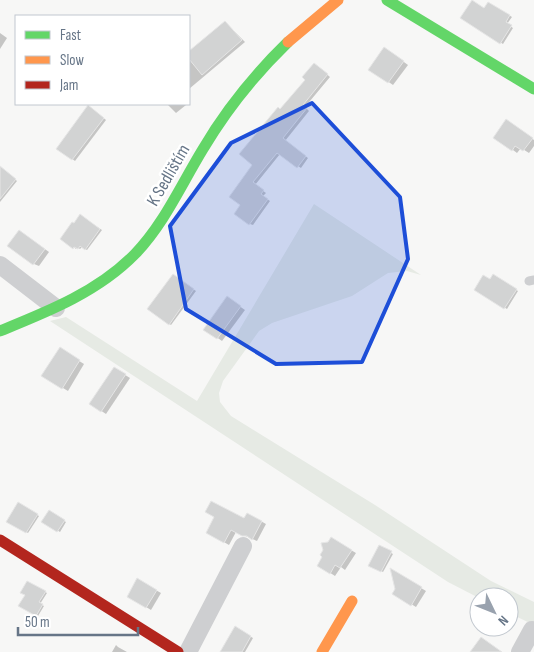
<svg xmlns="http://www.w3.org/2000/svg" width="534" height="652" viewBox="0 0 534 652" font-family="'Sofia Sans Condensed',sans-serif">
<rect width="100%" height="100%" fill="#f7f7f6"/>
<path fill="#e6eae4" d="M 314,204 L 421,275 L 407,271 L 388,273 L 352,296 L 272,323 L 259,331 L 223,381 L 219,393 L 220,402 L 231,416 L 375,505 L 491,581 L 534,602 L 534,625 L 509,613 L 509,597 L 479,598 L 448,582 L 50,321 L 66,317 L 197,401 Z"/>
<g fill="#0003">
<path d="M 489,3 L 512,17 L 507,24 L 513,28 L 503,44 L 462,18 L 485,9 Z"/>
<path d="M 225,22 L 245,42 L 189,89 L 189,52 Z"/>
<path d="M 0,33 L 7,38 L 0,49 Z"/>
<path d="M 389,51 L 408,65 L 393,85 L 370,69 Z"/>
<path d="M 317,66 L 330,77 L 305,107 L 309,111 L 285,141 L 308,158 L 301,168 L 280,154 L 255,185 L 266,193 L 263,196 L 270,201 L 253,225 L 250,224 L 242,205 L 253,164 L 281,110 Z"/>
<path d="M 167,104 L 185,104 L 186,105 L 176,113 Z"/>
<path d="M 90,107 L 106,120 L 75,161 L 58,148 Z"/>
<path d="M 511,124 L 534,140 L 534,146 L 529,153 L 521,148 L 517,153 L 513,150 Z"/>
<path d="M 0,167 L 17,181 L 0,202 Z"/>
<path d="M 81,216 L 102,230 L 87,250 L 82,247 L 80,249 L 77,247 L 76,249 L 62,238 Z"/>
<path d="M 24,234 L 49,252 L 39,266 L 34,264 Z"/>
<path d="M 173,276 L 196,291 L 171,325 L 148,309 Z"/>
<path d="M 493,276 L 518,291 L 507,309 L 475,290 L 490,280 Z"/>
<path d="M 232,301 L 245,310 L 222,341 L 205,329 Z"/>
<path d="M 60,349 L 84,364 L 68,391 L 43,376 Z"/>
<path d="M 114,368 L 130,378 L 106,414 L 91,404 Z"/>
<path d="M 18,504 L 39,516 L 28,533 L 8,521 Z"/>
<path d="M 49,512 L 66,522 L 60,532 L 43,521 Z"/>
<path d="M 248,514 L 266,524 L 257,541 L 236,532 L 229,545 L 208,533 L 245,520 Z"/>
<path d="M 332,539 L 356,553 L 345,570 L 341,567 L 335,576 L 318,565 Z"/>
<path d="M 380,547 L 393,554 L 383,572 L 370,565 Z"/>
<path d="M 392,570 L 426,591 L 416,607 L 393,593 L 396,589 Z"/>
<path d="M 138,580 L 161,593 L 151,610 L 128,596 Z"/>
<path d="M 28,582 L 47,593 L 40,604 L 44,606 L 38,616 L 20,606 L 26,595 Z"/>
<path d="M 235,628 L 253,638 L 245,652 L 223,652 Z"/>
<path d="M 116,645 L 118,647 L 127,652 L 112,652 Z"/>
</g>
<g fill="#d2d3d3" stroke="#e6e6e6">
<path d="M 472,0 L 484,8 L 488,2 L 510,15 L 506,22 L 512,25 L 500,44 L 460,18 Z"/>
<path d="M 225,21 L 242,40 L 202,75 L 189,59 L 189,51 Z"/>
<path d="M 384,47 L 404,61 L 388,83 L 368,70 Z"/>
<path d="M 314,63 L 328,74 L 303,105 L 307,108 L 283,138 L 306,156 L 297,168 L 277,153 L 253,182 L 264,190 L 261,194 L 268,199 L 249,225 L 234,214 L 240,205 L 229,197 L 252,165 L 239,154 L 278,107 L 280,109 L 305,80 L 302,77 Z"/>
<path d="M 88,105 L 104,118 L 72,160 L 56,149 Z"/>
<path d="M 506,119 L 533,138 L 523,151 L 515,146 L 512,151 L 493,138 Z"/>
<path d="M 0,166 L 16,179 L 0,199 Z"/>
<path d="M 80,214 L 100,229 L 85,250 L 80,246 L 78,249 L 74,247 L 73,249 L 60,239 L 72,222 L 74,223 Z"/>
<path d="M 19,230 L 45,249 L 33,265 L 7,246 Z"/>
<path d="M 173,274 L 194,289 L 169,325 L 147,309 Z"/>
<path d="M 493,274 L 517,289 L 504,309 L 474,290 L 483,275 L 490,279 Z"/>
<path d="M 227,296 L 241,306 L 217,339 L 203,330 Z"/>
<path d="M 60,347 L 80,360 L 62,389 L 41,376 Z"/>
<path d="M 114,367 L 126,374 L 101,412 L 89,404 Z"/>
<path d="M 211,501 L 244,518 L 247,513 L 262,521 L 252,540 L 247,536 L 242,536 L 231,530 L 224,543 L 206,533 L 214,517 L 205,512 Z"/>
<path d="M 18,502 L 38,514 L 26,533 L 6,522 Z"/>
<path d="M 49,510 L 65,520 L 57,532 L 41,522 Z"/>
<path d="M 331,537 L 352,550 L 340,568 L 335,565 L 330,574 L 317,566 L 322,557 L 320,555 L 323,550 L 321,543 L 328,542 Z"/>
<path d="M 379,545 L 392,551 L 381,572 L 368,566 Z"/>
<path d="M 390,568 L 422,587 L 411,606 L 392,594 L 395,589 Z"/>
<path d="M 137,578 L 157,590 L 146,608 L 127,597 Z"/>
<path d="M 27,581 L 46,591 L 39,602 L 43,604 L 36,616 L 18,606 L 25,595 L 20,593 Z"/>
<path d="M 235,626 L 251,636 L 242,652 L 220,652 Z"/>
<path d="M 481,637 L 502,652 L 470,652 Z"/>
</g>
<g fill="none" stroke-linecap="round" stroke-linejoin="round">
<path stroke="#cecfd1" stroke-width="9" d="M 529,281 L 534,280"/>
<g stroke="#cecfd1" stroke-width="18">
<path d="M 0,265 L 56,308"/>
<path d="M 188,652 L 243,546"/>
<path d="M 520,652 L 532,630"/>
</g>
<g stroke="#63d668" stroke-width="11">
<path d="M 387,0 L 534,89"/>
<path d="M 0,331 C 47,312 98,292 135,254 C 164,224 181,185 203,149 C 226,110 255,74 288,42"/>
</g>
<g stroke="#ff974d" stroke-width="11">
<path d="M 288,42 L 338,0"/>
<path d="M 322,652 L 352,601"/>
</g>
<path stroke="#b3261e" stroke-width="11" d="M 0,540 L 178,652"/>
</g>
<path fill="#1d4ed8" fill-opacity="0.2" stroke="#1d4ed8" stroke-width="4" stroke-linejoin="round" d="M 312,103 L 400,197 L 408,259 L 362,362 L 276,364 L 186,309 L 170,226 L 231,143 Z"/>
<g text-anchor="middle" stroke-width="5" stroke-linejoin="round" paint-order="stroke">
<g font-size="18" fill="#667587" stroke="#fff">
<text transform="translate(168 175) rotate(-60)" y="6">K Sedlištím</text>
</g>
</g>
<rect x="15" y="15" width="175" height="90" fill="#ffffff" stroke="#c2c8cf"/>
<rect x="25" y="31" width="25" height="8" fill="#63d668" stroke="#c2c8cf"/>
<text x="60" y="40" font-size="15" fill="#667587">Fast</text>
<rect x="25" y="56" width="25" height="8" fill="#ff974d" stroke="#c2c8cf"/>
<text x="60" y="65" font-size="15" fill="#667587">Slow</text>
<rect x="25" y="81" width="25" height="8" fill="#b3261e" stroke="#c2c8cf"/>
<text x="60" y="90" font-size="15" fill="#667587">Jam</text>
<g transform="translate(494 612) rotate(133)"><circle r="24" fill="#ffffff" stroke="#c2c8cf"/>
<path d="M0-4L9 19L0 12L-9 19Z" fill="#99a2ae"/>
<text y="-8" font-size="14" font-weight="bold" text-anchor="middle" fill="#667587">N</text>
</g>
<path d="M18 627v8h120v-8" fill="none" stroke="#667587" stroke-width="2.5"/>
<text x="25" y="627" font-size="15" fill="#667587" stroke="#ffffff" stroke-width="4" paint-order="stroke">50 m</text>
</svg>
